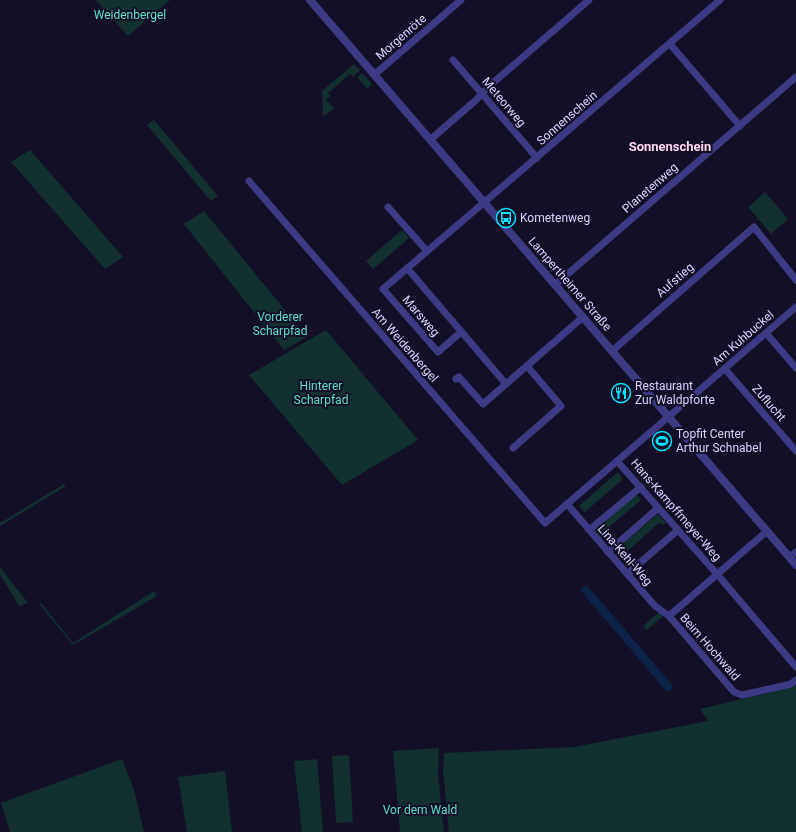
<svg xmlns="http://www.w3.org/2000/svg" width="796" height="832" viewBox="0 0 796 832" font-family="Roboto,sans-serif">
<rect width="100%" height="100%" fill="#130f26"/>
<g fill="#12302f">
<path d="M 96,0 L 170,0 L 128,36 Z"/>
<path d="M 354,64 L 360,70 L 353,77 L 350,74 L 328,93 L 331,96 L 326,100 L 334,108 L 323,117 L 322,91 Z"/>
<path d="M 362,73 L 372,84 L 367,89 L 357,77 Z"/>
<path d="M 154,120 L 218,196 L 211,201 L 147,125 Z"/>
<path d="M 30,150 L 123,257 L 105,269 L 11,162 Z"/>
<path d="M 765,192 L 788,219 L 771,234 L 748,207 Z"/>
<path d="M 204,211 L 307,337 L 284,350 L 184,224 Z"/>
<path d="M 402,230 L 409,238 L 373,269 L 366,261 Z"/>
<path d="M 326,330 L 418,440 L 342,485 L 249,375 Z"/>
<path d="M 618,472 L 623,479 L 585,512 L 579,506 Z"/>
<path d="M 64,484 L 66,486 L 0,526 L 0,523 Z"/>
<path d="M 636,494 L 641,500 L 601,534 L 603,537 L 601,539 L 594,530 Z"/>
<path d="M 658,514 L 666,523 L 663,525 L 660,522 L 624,554 L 626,557 L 624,559 L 616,550 Z"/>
<path d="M 0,567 L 28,603 L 19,606 L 0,574 Z"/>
<path d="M 154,591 L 157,596 L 73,645 L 39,604 L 41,603 L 73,643 Z"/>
<path d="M 659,612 L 664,615 L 647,630 L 643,626 Z"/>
<path d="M 796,686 L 796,832 L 449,832 L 443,770 L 444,753 L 574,747 L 708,721 L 700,709 Z"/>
<path d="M 439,748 L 438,774 L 444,832 L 400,832 L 393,751 Z"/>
<path d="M 349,755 L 353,822 L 336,823 L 332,756 Z"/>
<path d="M 122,759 L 134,790 L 144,832 L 10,832 L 1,803 Z"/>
<path d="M 317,759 L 323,832 L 302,832 L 294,761 Z"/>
<path d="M 225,771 L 232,832 L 187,832 L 178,777 Z"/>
</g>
<path fill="#0c2248" d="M 587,585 L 673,686 L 671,690 L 667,692 L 581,591 L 582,587 Z"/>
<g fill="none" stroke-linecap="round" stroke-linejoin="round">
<g stroke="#3d3a85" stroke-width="7">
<path d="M 670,44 L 740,126"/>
<path d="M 453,60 L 537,158"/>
<path d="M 374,75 L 461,0"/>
<path d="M 430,140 L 476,100 L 488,87 L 589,0"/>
<path d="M 249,181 L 545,523 L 796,307"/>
<path d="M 388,207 L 427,251"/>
<path d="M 407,268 L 506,384"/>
<path d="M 555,285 L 796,77"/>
<path d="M 461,332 L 438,352 L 383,289 L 720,0"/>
<path d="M 766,333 L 796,368"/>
<path d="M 612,351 L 754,227 L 796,280"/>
<path d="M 725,369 L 796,451"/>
<path d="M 456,379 L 459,377 L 483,404 L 583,317"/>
<path d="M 513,448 L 561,406 L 527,366"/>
<path d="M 617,461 L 717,574 L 796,667"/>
<path d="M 567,504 L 655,606 L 669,616 L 734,692 L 742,695 L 791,684 L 796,680"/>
<path d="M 589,530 L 641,487"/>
<path d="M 608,552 L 658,508"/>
<path d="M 789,557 L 796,552"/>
<path d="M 627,574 L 678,530"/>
<path d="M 669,616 L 767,531"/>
</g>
<path stroke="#3d3a85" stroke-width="8" d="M 310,0 L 796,565"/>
</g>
<defs>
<g id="bus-ring" transform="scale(1)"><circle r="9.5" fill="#130f26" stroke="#00e5ff" stroke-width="1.5"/><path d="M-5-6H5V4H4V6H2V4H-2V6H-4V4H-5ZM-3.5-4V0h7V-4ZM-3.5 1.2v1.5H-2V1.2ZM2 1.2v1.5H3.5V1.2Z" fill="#00e5ff"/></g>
<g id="restaurant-ring" transform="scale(1)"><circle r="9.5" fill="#130f26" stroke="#00e5ff" stroke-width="1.5"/><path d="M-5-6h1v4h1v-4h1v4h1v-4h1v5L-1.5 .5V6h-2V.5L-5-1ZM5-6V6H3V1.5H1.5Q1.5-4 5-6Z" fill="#00e5ff"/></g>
<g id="stadium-ring" transform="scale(1)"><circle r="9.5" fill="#130f26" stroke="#00e5ff" stroke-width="1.5"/><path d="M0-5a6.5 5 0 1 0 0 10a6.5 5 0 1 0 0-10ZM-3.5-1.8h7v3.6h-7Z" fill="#00e5ff"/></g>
</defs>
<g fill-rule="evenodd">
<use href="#bus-ring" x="506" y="218"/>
<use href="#restaurant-ring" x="621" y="393"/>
<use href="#stadium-ring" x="662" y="441"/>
</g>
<g text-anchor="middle" stroke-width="4" stroke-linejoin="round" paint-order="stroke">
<g font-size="12" fill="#5fe0c0" stroke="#130f26">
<text x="130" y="19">Weidenbergel</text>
<text x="280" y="321">Vorderer<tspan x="280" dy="14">Scharpfad</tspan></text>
<text x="321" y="390">Hinterer<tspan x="321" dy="14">Scharpfad</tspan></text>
<text x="420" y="814">Vor dem Wald</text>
</g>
<g font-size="12" fill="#d9d4ff" stroke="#130f26">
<text transform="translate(401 37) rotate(-41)" y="4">Morgenröte</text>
<text transform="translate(504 102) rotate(50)" y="4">Meteorweg</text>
<text transform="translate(567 118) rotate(-41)" y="4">Sonnenschein</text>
<text transform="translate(650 188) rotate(-41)" y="4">Planetenweg</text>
<text transform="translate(675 280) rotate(-41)" y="4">Aufstieg</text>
<text transform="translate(570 284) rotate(49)" y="4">Lampertheimer Straße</text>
<text transform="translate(421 316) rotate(49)" y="4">Marsweg</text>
<text transform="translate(743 338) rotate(-41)" y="4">Am Kuhbuckel</text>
<text transform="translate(405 345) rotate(49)" y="4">Am Weidenbergel</text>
<text transform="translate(769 403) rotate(49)" y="4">Zuflucht</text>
<text transform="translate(676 510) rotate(49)" y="4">Hans-Kampffmeyer-Weg</text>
<text transform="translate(625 555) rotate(49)" y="4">Lina-Kehl-Weg</text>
<text transform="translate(710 647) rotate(49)" y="4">Beim Hochwald</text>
</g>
<g font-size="12" fill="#d9d4ff" stroke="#130f26" text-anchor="start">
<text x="520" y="222">Kometenweg</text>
<text x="635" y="390">Restaurant<tspan x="635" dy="14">Zur Waldpforte</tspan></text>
<text x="676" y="438">Topfit Center<tspan x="676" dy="14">Arthur Schnabel</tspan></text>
</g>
<g font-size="13" font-weight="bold" fill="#ffd6f0" stroke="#130f26">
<text x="670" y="151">Sonnenschein</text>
</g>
</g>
</svg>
